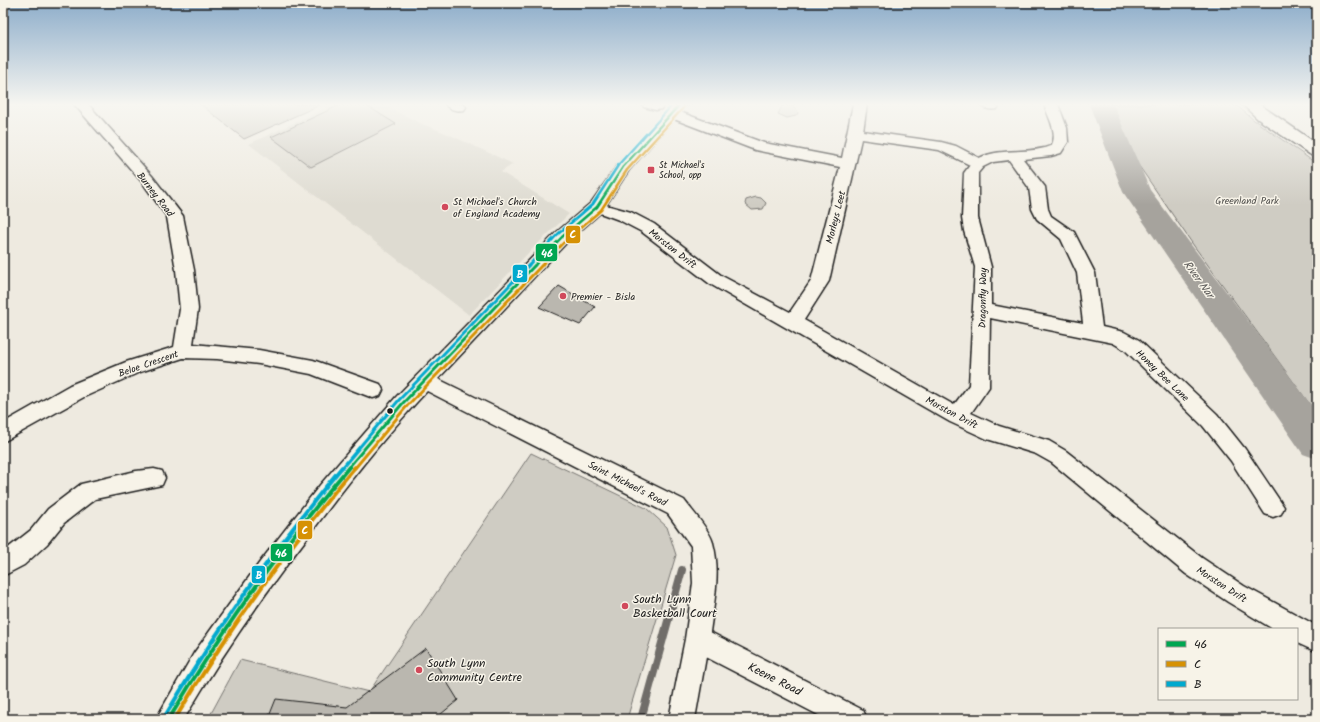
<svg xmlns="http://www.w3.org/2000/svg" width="1320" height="722" viewBox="0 0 1320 722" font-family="Kalam,sans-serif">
<rect width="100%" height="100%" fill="#eeeae0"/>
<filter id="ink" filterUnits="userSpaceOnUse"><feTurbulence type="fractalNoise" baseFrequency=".025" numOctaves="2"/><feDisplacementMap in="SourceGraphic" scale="8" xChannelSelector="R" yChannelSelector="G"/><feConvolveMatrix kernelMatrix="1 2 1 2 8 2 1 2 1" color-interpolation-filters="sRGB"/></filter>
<g filter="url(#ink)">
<path fill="#dedbd1" d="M 334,104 L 381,104 L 422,124 L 448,134 L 513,164 L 501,172 L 569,214 L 530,251 L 469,315 L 249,144 Z"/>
<g fill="#cfccc3" stroke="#767470">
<path d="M 200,104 L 322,104 L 244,139 Z"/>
<path d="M 342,104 L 364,104 L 396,124 L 311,167 L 271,137 Z"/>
<path d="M 783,104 C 789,104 795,106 798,113 L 796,116 L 787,118 L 778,114 Z"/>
<path d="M 1111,104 L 1235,104 L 1254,120 L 1317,164 L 1317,414 L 1194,246 L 1137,163 Z"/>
<path d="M 756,197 L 761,198 L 766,203 L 763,209 L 752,210 L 745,204 L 746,200 Z"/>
<path d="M 531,453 L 646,508 L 667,527 L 676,555 L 627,719 L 208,719 L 240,660 L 369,692 Z"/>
</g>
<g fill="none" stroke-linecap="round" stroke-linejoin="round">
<path stroke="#6f6d69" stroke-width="8" d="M 641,719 L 682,570"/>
<path fill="#a6a39d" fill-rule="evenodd" d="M 1089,104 L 1113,104 L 1150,190 L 1317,413 L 1317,459 L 1303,454 L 1123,192 Z"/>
</g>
<g fill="#bab7af" stroke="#1c1c1c">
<path d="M 559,286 L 595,307 L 580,325 L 539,307 Z"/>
<path d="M 426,648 L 458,700 L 435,719 L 268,719 L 276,699 L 347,707 Z"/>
</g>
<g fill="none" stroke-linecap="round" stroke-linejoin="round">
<g stroke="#1c1c1c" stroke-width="3">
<g id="minor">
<path d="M 74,104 L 88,104 L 152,176 L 183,216 L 194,270 L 198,309 L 193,344 L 259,350 L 313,360 L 380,384 L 383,390 L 380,396 L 373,398 L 311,374 L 259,364 L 217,359 L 183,358 L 140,372 L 84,397 L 3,442 L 3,423 L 70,385 L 126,362 L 174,347 L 180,309 L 176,270 L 167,217 L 142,182 Z"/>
<path d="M 445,104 L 463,104 L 466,107 L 464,110 C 457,111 449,110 445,104 Z"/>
<path d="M 642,104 L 661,104 L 663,106 L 661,109 L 656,110 L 644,107 Z"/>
<path d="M 673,104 L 687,104 L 680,112 L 764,143 L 842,158 L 853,104 L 867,104 L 863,131 L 941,142 L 956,146 L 979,158 C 1002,147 1028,155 1051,146 C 1059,134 1048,117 1044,104 L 1058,104 L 1067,128 L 1068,142 L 1061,153 L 1051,156 L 1023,159 L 1045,187 L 1048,209 L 1051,216 L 1074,232 L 1095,273 L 1102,327 L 1124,332 L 1139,340 L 1217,414 L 1245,449 L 1284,507 L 1281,514 L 1273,517 L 1265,514 L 1231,461 L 1203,426 L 1125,350 L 1113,343 L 990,318 L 989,387 L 971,413 L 999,426 L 1049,441 L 1066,451 L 1202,558 L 1244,586 L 1317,626 L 1317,652 L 1297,643 L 1297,629 L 1273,629 L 1228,602 L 1186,574 L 1052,463 L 1036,454 L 987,439 L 950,422 L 710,284 L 642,232 L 619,220 L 600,213 L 568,241 L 438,379 L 684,500 C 692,511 710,530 713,543 C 721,572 714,603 710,632 L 863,710 L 867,719 L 826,719 L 706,657 L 695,719 L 669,719 L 685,639 L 693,583 L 691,546 L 668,514 L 427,391 C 385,436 346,485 310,534 C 265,593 222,654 184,719 L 156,719 L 194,653 L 260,562 L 320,485 L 396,397 L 556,233 L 591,203 L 618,164 ZM 674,119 L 755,150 L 840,167 L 811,281 L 790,312 L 722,276 L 654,224 L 631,212 L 606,205 L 629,170 ZM 861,139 L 939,150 L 970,165 L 964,173 L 962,218 L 964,231 L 975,267 L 969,385 L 954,405 L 804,320 L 829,281 ZM 1009,160 L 1029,188 L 1032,209 L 1037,219 L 1061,239 L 1077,273 L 1083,323 L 991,305 L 991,267 L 978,218 L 978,173 L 983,167 L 993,162 Z"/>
<path d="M 980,104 L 997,104 L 999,106 L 997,109 C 991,110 984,109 980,104 Z"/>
<path d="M 154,469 L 162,471 L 165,478 L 162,485 L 95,499 L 64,523 L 47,544 L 24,565 L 3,576 L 3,552 L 31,530 L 48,509 L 81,484 L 136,471 Z"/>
</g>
</g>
<g stroke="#1c1c1c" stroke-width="3">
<path id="major" d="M 1242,104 L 1259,104 L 1317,144 L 1317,156 L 1311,155 L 1258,119 Z"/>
</g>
<use href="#minor" fill="#f7f3e8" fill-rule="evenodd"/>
<use href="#major" fill="#f7f3e8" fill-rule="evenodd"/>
<g stroke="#f7f3e8" stroke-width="5">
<path id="bus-1-far2" d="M 534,266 L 562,237 L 597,207 L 623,167 L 680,104"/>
</g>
<g stroke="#f7f3e8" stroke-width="6">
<path id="bus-1-far1" d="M 348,468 L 403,403 L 535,265"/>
</g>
<g stroke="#f7f3e8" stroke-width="7">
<path id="bus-1" d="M 169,719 C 222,630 282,546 349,467"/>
</g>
<g stroke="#f7f3e8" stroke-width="5">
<path id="bus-2-far2" d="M 541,266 L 565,241 L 601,210 L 627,170 L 684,107"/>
</g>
<g stroke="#f7f3e8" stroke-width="6">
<path id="bus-2-far1" d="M 355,468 L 407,406 L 542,265"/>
</g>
<g stroke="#f7f3e8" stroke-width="7">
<path id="bus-2" d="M 175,719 C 228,630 289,546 355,467"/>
</g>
<g stroke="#f7f3e8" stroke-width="5">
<path id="bus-3-far2" d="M 528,266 L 558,234 L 593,204 L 619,164 L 673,104"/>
</g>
<g stroke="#f7f3e8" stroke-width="6">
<path id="bus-3-far1" d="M 342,468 L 399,400 L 529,265"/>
</g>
<g stroke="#f7f3e8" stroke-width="7">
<path id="bus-3" d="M 165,716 C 217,629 277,545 342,467"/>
</g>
<use href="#bus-1-far2" stroke="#00a651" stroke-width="2.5"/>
<use href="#bus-1-far1" stroke="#00a651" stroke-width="3"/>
<use href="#bus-1" stroke="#00a651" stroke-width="4"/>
<use href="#bus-2-far2" stroke="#d69104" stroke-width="2.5"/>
<use href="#bus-2-far1" stroke="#d69104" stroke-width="3"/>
<use href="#bus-2" stroke="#d69104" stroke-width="4"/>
<use href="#bus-3-far2" stroke="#00a9ce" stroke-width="2.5"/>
<use href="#bus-3-far1" stroke="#00a9ce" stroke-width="3"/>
<use href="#bus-3" stroke="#00a9ce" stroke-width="4"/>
</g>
</g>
<linearGradient id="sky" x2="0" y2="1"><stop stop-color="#8dadca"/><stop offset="0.51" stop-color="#f7f6f1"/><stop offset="1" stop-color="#f7f6f1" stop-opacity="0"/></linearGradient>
<rect width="1320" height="205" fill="url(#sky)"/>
<g fill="#d1495b" stroke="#f7f3e8" stroke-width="1.5">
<rect x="647" y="166" width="8" height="8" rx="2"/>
<circle cx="445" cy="207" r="4"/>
<circle cx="563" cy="296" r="4"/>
<circle cx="625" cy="606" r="4"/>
<circle cx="419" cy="670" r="4"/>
</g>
<circle fill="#1c1c1c" stroke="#f7f3e8" stroke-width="1.5" cx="390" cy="411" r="3.5"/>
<g text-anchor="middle" stroke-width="3" stroke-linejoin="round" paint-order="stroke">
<g font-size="9" fill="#1c1c1c" stroke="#f7f3e8" text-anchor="start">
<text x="659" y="168">St Michael's<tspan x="659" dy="10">School, opp</tspan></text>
</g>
<g font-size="10" fill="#1c1c1c" stroke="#f7f3e8">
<text transform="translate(156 194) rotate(52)" y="4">Burney Road</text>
<text transform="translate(835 217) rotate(-76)" y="4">Morleys Leet</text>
<text transform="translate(673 248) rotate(38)" y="4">Morston Drift</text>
<text transform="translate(982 298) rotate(-89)" y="4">Dragonfly Way</text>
<text transform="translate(148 363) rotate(-19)" y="4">Beloe Crescent</text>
<text transform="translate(1163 375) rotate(44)" y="4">Honey Bee Lane</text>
<text transform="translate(952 412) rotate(28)" y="4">Morston Drift</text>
<text transform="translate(628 483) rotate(27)" y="4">Saint Michael's Road</text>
<text transform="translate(1222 584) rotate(33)" y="4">Morston Drift</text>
</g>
<g font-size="10" fill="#52514e" stroke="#f7f3e8">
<text x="1247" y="204">Greenland Park</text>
</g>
<g font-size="10" fill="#1c1c1c" stroke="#f7f3e8" text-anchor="start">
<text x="453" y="205">St Michael's Church<tspan x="453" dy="12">of England Academy</tspan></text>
<text x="571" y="300">Premier - Bisla</text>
</g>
<g font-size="11" font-style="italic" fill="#535250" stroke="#f7f3e8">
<text transform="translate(1199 279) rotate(54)" y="4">River Nar</text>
</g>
<g font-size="12" fill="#1c1c1c" stroke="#f7f3e8" text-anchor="start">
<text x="633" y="603">South Lynn<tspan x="633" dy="14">Basketball Court</tspan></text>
<text x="427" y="667">South Lynn<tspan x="427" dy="14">Community Centre</tspan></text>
</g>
<g font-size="12" fill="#1c1c1c" stroke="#f7f3e8">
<text transform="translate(775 679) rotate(27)" y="4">Keene Road</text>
</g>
</g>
<g stroke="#f7f3e8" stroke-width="1.5">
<rect x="565" y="225" width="16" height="19" rx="4" fill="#d69104"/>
<rect x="535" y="243" width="23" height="19" rx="4" fill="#00a651"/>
<rect x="512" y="264" width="16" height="19" rx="4" fill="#00a9ce"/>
<rect x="297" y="520" width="16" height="20" rx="4" fill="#d69104"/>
<rect x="270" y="543" width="23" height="19" rx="4" fill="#00a651"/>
<rect x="251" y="565" width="15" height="19" rx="4" fill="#00a9ce"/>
</g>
<g font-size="11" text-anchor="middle" font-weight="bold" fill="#fff">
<text x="573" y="238">C</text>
<text x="547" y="257">46</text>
<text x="520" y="278">B</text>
<text x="305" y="534">C</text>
<text x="281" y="557">46</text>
<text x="259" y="579">B</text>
</g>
<rect width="1320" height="722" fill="none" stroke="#f7f3e8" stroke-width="16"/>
<rect x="8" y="8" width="1304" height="706" fill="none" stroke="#1c1c1c" stroke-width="1.5" filter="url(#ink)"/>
<rect x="1158" y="628" width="140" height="72" fill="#f7f3e8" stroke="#9f9d96"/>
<rect x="1166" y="641" width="20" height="6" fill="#00a651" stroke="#9f9d96"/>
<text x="1194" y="648" font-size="12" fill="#1c1c1c">46</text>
<rect x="1166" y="661" width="20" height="6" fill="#d69104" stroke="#9f9d96"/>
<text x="1194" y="668" font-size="12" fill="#1c1c1c">C</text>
<rect x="1166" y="681" width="20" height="6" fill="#00a9ce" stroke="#9f9d96"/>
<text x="1194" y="688" font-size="12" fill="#1c1c1c">B</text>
</svg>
